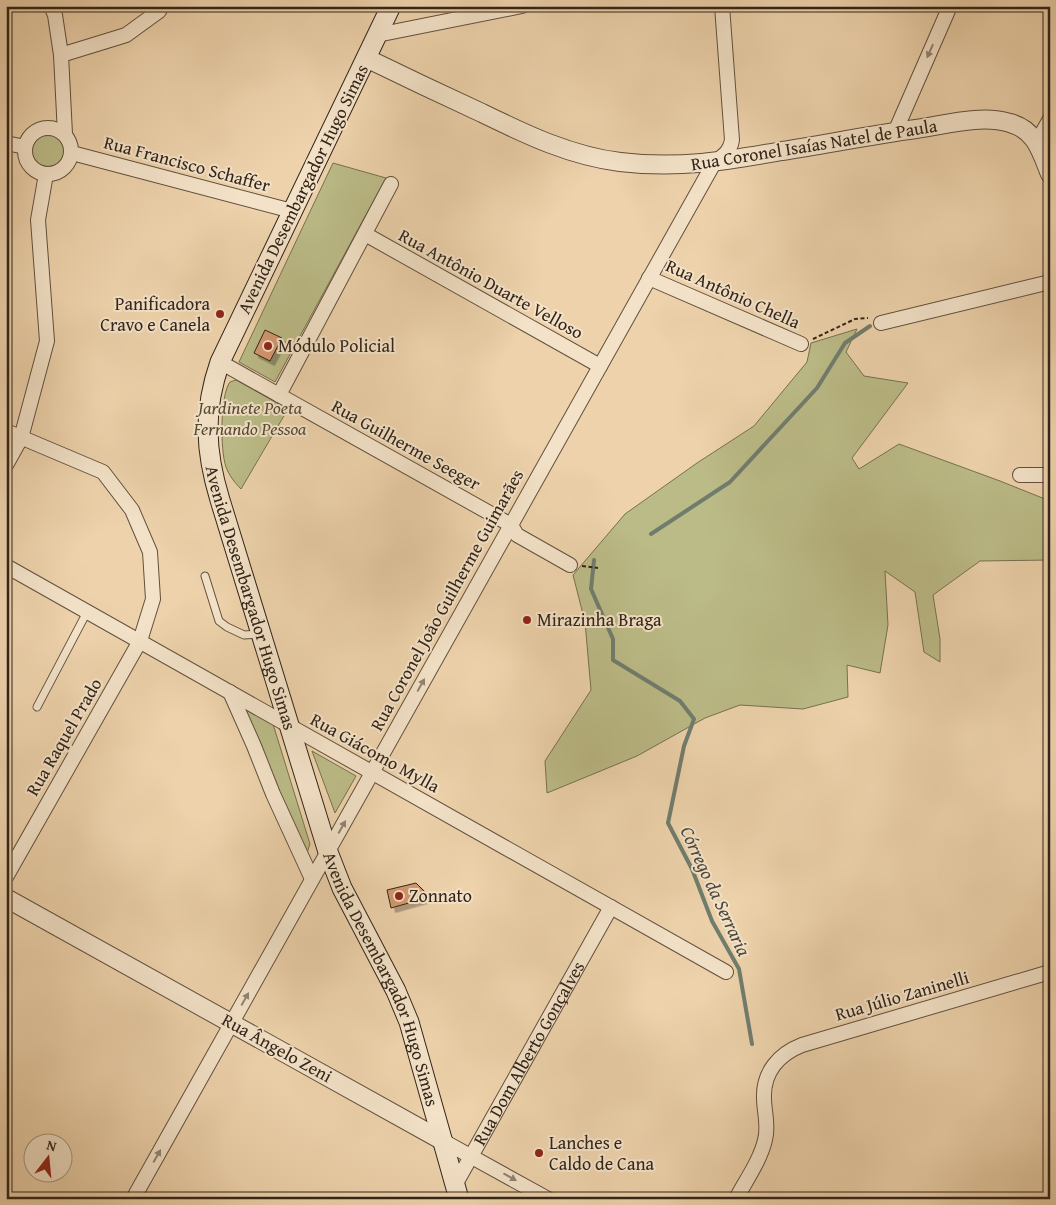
<svg xmlns="http://www.w3.org/2000/svg" width="1056" height="1205" viewBox="0 0 1056 1205" font-family="'Gentium Book Plus',serif">
<defs>
<filter id="shadow"><feDropShadow dx="4.5" dy="4.5" stdDeviation="0" flood-color="#0004"/></filter>
</defs>
<rect width="100%" height="100%" fill="#edd2ab"/>
<filter id="stains"><feTurbulence type="fractalNoise" baseFrequency=".004" numOctaves="4"/><feColorMatrix values="0 0 0 0 .2 0 0 0 0 .09 0 0 0 0 .02 0 0 0 .5 -.17"/></filter>
<radialGradient id="worn" r=".72"><stop offset=".6" stop-color="#630" stop-opacity="0"/><stop offset="1" stop-color="#630" stop-opacity=".3"/></radialGradient>
<g fill="#bbbb87" stroke="#767050">
<circle cx="49" cy="152" r="19"/>
<path d="M 333,163 L 386,178 L 275,382 L 239,362 Z"/>
<path d="M 857,329 L 846,352 L 864,376 L 908,383 L 852,458 L 859,469 L 899,444 L 1000,481 L 1050,501 L 1050,560 L 980,561 L 933,595 L 940,639 L 940,662 L 924,652 L 915,592 L 885,571 L 888,625 L 880,673 L 847,665 L 848,697 L 803,709 L 740,705 L 705,718 L 637,756 L 547,793 L 545,761 L 591,690 L 585,622 L 573,575 L 625,514 L 697,463 L 754,426 L 807,362 L 811,343 Z"/>
<path d="M 236,380 L 288,409 L 241,489 C 234,482 229,475 226,467 C 220,450 220,395 230,382 Z"/>
<path d="M 242,706 L 273,724 L 310,844 L 306,856 Z"/>
<path d="M 312,751 L 356,776 L 335,813 Z"/>
</g>
<g fill="none" stroke-linecap="round" stroke-linejoin="round">
<g stroke="#707d6e" stroke-width="4">
<path d="M 651,534 L 730,482 L 817,388 L 845,343 L 870,326"/>
<path d="M 594,560 L 591,589 L 613,639 L 613,660 L 680,701 L 694,719 L 684,746 L 668,823 L 692,869 L 712,921 L 739,969 L 752,1044"/>
</g>
</g>
<g fill="#d5986f" stroke="#322419" filter="url(#shadow)">
<path d="M 265,330 L 282,338 L 270,361 L 254,353 Z"/>
<path d="M 416,883 L 430,897 L 391,908 L 387,890 Z"/>
</g>
<g fill="none" stroke-linecap="round" stroke-linejoin="round">
<g stroke="#61503e" stroke-width="9">
<g id="service">
<path d="M 205,576 L 219,621 L 227,627 L 244,635 L 260,634"/>
<path d="M 37,707 L 87,612"/>
</g>
</g>
<g stroke="#61503e" stroke-width="16">
<g id="minor">
<path d="M 51,6 L 55,15 L 61,55 L 65,134"/>
<path d="M 377,35 L 522,6"/>
<path d="M 61,55 L 126,35 L 159,11 L 162,6"/>
<circle cx="48" cy="151" r="23"/>
<path d="M 895,132 L 950,6"/>
<path d="M 1037,142 L 1050,119"/>
<path d="M 6,143 L 25,147"/>
<path d="M 72,153 L 292,211"/>
<path d="M 365,234 L 600,366"/>
<path d="M 649,278 L 801,344"/>
<path d="M 881,323 L 1050,282"/>
<path d="M 220,362 L 511,525 L 517,535 L 570,565"/>
<path d="M 279,395 L 391,184"/>
<path d="M 6,431 L 103,472 L 132,510 L 150,552 L 153,599 L 140,641 L 6,877"/>
<path d="M 6,465 L 21,438 L 47,341 L 38,220 L 46,174"/>
<path d="M 1020,475 L 1050,475"/>
<path d="M 6,566 L 726,972"/>
<path d="M 230,692 L 254,746 L 273,794 L 312,879"/>
<path d="M 443,1141 L 548,1199"/>
<path id="s1" d="M 455,1185 L 611,907"/>
<path d="M 133,1199 L 714,163 C 723,156 730,152 732,140 L 722,6"/>
<path d="M 736,1199 C 746,1180 760,1161 765,1140 C 769,1125 764,1112 764,1098 C 763,1072 779,1054 802,1045 L 1050,972"/>
<path d="M 1049,1199 L 1050,1197"/>
</g>
</g>
<g stroke="#61503e" stroke-width="20">
<g id="tertiary">
<path d="M 366,58 C 405,77 443,95 482,113 C 527,135 571,156 620,162 C 678,169 726,161 782,151 C 827,144 871,135 916,129 C 945,125 981,114 1010,123 C 1036,130 1041,152 1050,174"/>
<path d="M 6,898 L 443,1141"/>
</g>
</g>
<g stroke="#322419" stroke-width="21">
<g id="secondary">
<path id="s2" d="M 391,6 L 220,362 C 203,411 205,451 220,500 L 328,852 L 342,888 L 396,991 L 409,1022 L 459,1199"/>
</g>
</g>
<g stroke="#322419" stroke-width="2" stroke-dasharray="4 2.5" stroke-linecap="butt">
<path d="M 813,339 L 855,319 L 868,318"/>
<path d="M 582,566 L 598,568"/>
</g>
<use href="#service" stroke="#f3e2c8" stroke-width="7"/>
<use href="#minor" stroke="#f3e2c8" stroke-width="14"/>
<use href="#tertiary" stroke="#f3e2c8" stroke-width="18"/>
<use href="#secondary" stroke="#f3e2c8" stroke-width="19"/>
</g>
<defs><path id="oneway-solid" d="M-6-.8H1V-3.2L6.5 0L1 3.2V.8H-6Z" transform="scale(1.25)"/></defs>
<g fill="#928370">
<use href="#oneway-solid" transform="translate(930 51) rotate(114)"/>
<use href="#oneway-solid" transform="translate(421 685) rotate(-61)"/>
<use href="#oneway-solid" transform="translate(342 827) rotate(-61)"/>
<use href="#oneway-solid" transform="translate(245 999) rotate(-61)"/>
<use href="#oneway-solid" transform="translate(157 1156) rotate(-61)"/>
<use href="#oneway-solid" transform="translate(510 1177) rotate(29)"/>
</g>
<g fill="#8f2418" stroke="#f3e2c8" stroke-width="2">
<circle cx="220" cy="314" r="5"/>
<circle cx="268" cy="346" r="5"/>
<circle cx="527" cy="620" r="5"/>
<circle cx="399" cy="896" r="5"/>
<circle cx="539" cy="1153" r="5"/>
</g>
<g text-anchor="middle" stroke-width="4" stroke-linejoin="round" paint-order="stroke">
<g font-size="18" fill="#322419" stroke="#f3e2c8">
<text transform="translate(814 145) rotate(-9)" y="6">Rua Coronel Isaías Natel de Paula</text>
<text transform="translate(187 164) rotate(15)" y="6">Rua Francisco Schaffer</text>
<text transform="translate(303 189) rotate(-64)" y="6">Avenida Desembargador Hugo Simas</text>
<text transform="translate(491 284) rotate(29)" y="6">Rua Antônio Duarte Velloso</text>
<text transform="translate(733 294) rotate(24)" y="6">Rua Antônio Chella</text>
<text transform="translate(406 445) rotate(29)" y="6">Rua Guilherme Seeger</text>
<text dy="6" stroke="none"><textPath href="#s2" startOffset="638">Avenida Desembargador Hugo Simas</textPath></text>
<text transform="translate(447 600) rotate(-61)" y="6">Rua Coronel João Guilherme Guimarães</text>
<text transform="translate(64 737) rotate(-60)" y="6">Rua Raquel Prado</text>
<text transform="translate(375 753) rotate(29)" y="6">Rua Giácomo Mylla</text>
<text dy="6" stroke="none"><textPath href="#s2" startOffset="1042">Avenida Desembargador Hugo Simas</textPath></text>
<text transform="translate(902 996) rotate(-16)" y="6">Rua Júlio Zaninelli</text>
<text transform="translate(277 1048) rotate(29)" y="6">Rua Ângelo Zeni</text>
<text dy="6" stroke="none"><textPath href="#s1" startOffset="151">Rua Dom Alberto Gonçalves</textPath></text>
</g>
<g font-size="18" fill="#322419" stroke="#f3e2c8" text-anchor="start">
<text x="210" y="310" text-anchor="end">Panificadora<tspan x="210" dy="21">Cravo e Canela</tspan></text>
<text x="278" y="352">Módulo Policial</text>
<text x="537" y="626">Mirazinha Braga</text>
<text x="409" y="902">Zonnato</text>
<text x="549" y="1149">Lanches e<tspan x="549" dy="21">Caldo de Cana</tspan></text>
</g>
<g font-size="18" font-style="italic" fill="#544a34" stroke="#f3e2c8">
<text x="250" y="414">Jardinete Poeta<tspan x="250" dy="21">Fernando Pessoa</tspan></text>
</g>
<g font-size="19" font-style="italic" fill="#4c493c" stroke="#f3e2c8">
<text transform="translate(716 891) rotate(65)" y="7">Córrego da Serraria</text>
</g>
</g>
<rect width="1056" height="1205" fill="none" stroke="#edd2ab" stroke-width="25"/>
<rect x="8" y="8" width="1041" height="1190" fill="none" stroke="#322419" stroke-width="2.5"/>
<rect x="12" y="12" width="1031" height="1180" fill="none" stroke="#322419"/>
<g transform="translate(48 1158) rotate(16)"><circle r="24" fill="#f3e2c8" stroke="#a69682"/>
<path d="M0-4L9 19L0 12L-9 19Z" fill="#8f2418"/>
<text y="-8" font-size="14" font-weight="bold" text-anchor="middle" fill="#322419">N</text>
</g>
<rect width="100%" height="100%" filter="url(#stains)"/>
<rect width="100%" height="100%" fill="url(#worn)"/>
</svg>
